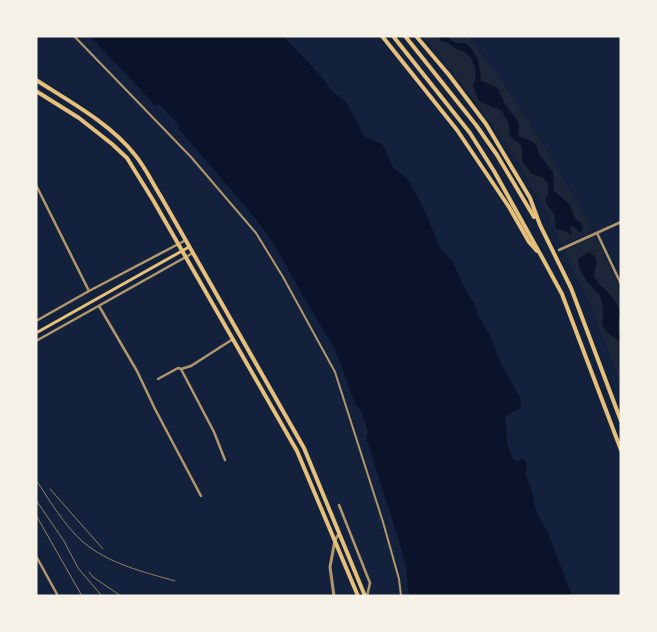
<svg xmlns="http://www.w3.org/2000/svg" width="657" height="632" viewBox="0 0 657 632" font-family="'Roboto Serif',serif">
<rect width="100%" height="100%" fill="#14213d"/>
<g fill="#1d2539">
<path d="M 424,36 L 468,36 L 496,72 L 551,157 L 593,230 L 570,241 L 562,243 C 554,227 546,211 537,195 C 505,139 465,86 424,36 Z"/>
<path d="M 595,235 L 621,290 L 621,384 L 594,313 L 564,250 Z"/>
</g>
<g fill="#0b132b">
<path d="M 90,36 L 283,36 L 322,77 L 332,91 L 346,102 L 365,137 L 381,143 L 384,147 L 393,168 L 406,177 L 416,194 L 426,213 L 439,246 L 453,262 L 465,289 L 473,301 L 480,319 L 490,335 L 501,364 L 521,399 L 521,407 C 516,413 508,411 505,419 L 507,431 L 507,443 L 512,458 L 516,461 L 523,459 L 527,464 L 525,474 L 532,491 L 536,511 L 549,535 L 572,596 L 409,596 L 406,566 L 399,541 L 366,437 L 368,433 L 361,410 L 355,404 L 339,359 L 334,348 L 299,289 L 274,244 L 251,213 L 178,128 L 180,126 L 159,104 L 156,106 Z"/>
<path d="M 437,36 L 448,36 C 455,45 457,43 466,43 C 480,57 479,63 481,81 L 496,87 L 499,91 L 506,106 L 517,120 L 519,124 L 518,132 L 519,136 L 535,143 L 540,156 L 553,172 L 554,191 L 567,202 L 571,207 L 575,219 L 581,223 L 583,227 L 581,232 L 579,232 L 575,227 L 572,226 L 570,228 L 572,236 C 567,231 563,230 556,229 L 554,214 L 547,205 L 545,200 L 548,194 L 548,183 L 543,178 L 531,173 L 523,162 L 522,158 L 522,148 L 520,144 L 514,140 L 510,136 L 509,124 L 502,111 L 481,102 L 478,99 L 473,86 L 476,78 L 475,68 L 471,58 L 465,52 L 455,48 L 446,42 L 442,41 Z"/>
<path d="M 590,252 L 595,257 L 597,261 L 594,273 L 594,277 C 602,289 617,297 620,312 C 621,317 617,320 618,327 C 618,333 621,336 621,342 C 615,337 603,332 602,323 C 602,322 603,317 603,315 C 604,310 602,302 600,296 C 597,291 593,289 590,285 C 586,281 577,266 578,261 C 579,256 586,254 590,252 Z"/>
</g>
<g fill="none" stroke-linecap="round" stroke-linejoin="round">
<path stroke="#b1986c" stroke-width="2" d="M 74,36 L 191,157 L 256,233 L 283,277 L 335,372 L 383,522 L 399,579 L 401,596"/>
<g stroke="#b1986c" stroke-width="2.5">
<path d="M 36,185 L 89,291"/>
<path d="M 597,233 L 621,284"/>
<path d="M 559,250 L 621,222"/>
<path d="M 99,306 L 137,371 L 155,409 L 201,496"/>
<path d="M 36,321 L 89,291 L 186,240"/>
<path d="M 36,341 L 193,253"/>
<path d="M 158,379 L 178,368 L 181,369"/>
<path d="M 225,460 L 214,432 L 181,369 L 191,366 L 233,339"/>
<path d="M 339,505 L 370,583 L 367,596"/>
<path d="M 36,556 L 58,596"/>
</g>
<path stroke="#b1986c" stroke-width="3" d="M 334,596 L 330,567 L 335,540 L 339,534"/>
<path stroke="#e5c07b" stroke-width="3" d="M 36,333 L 189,247"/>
<g stroke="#e5c07b" stroke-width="4">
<path d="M 382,36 L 457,130 L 509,207 L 529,242 L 537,251"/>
<path d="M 393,36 L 470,133 L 494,171 L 543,259 L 562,294 L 621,450"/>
<path d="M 405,36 L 476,125 L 497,155 L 534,217"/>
<path d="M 416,36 L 449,75 L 486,124 L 530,198 L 540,225 L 571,288 L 621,421"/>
</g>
<g stroke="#e5c07b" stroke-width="4">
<path d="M 36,80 C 69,101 111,124 135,155 C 145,167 152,182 160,195 L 304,448 L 365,596"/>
<path d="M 36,91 L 79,118 L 112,144 L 127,158 L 153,200 L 297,451 L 358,596"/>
</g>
<g stroke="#918062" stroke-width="1">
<path d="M 36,480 C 50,501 64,525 83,542 C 109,564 144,572 175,581"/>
<path d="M 50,489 L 103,549"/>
<path d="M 36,500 L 64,541 L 78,568 L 102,596"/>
<path d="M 36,515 L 82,596"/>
<path d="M 89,572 L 93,577 L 121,596"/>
</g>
</g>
<rect width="657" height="632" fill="none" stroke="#f6f1e7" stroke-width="75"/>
</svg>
